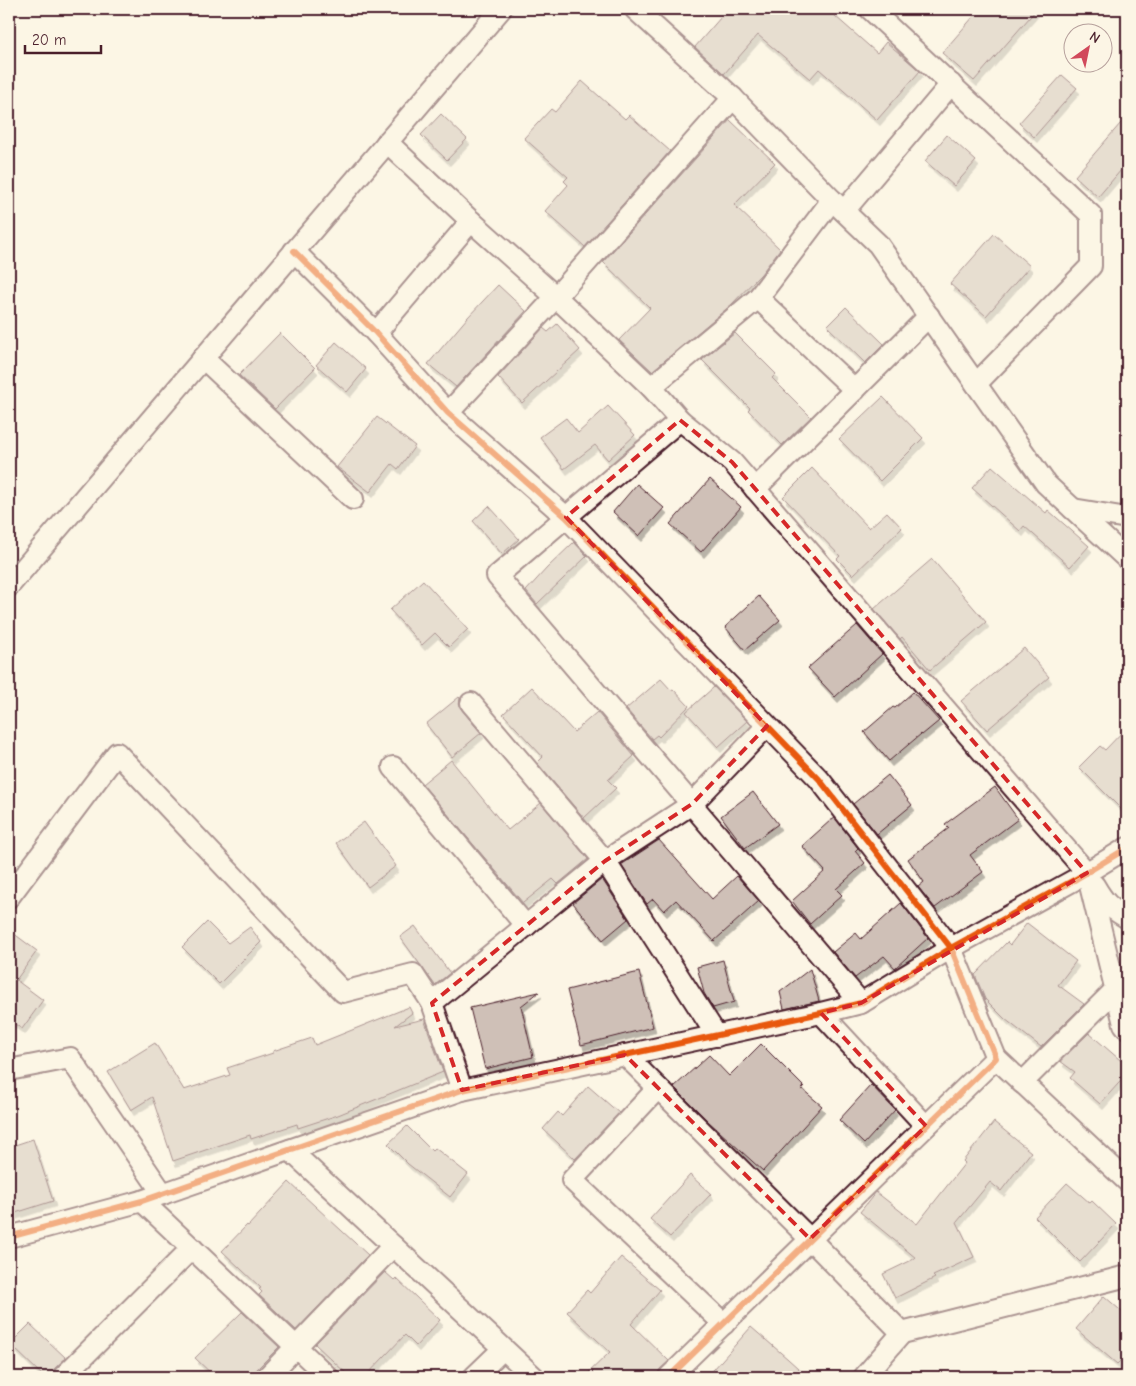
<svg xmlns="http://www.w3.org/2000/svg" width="1136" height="1386" viewBox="0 0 1136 1386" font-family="'Comic Neue',sans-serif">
<defs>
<filter id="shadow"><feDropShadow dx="3" dy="5.5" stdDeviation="0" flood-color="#0004"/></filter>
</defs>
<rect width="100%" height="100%" fill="#fcf5e5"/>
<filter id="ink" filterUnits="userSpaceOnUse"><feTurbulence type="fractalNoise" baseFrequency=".02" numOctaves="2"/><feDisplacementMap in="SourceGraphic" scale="10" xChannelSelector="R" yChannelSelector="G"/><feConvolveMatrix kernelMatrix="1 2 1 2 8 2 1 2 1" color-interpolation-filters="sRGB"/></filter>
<g filter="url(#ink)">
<g fill="#cfc0b7" stroke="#4a1f2b" filter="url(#shadow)">
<path d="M 728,9 L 827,9 L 877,53 L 886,42 L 920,71 L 877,120 L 819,69 L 810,79 L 758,35 L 724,74 L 695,47 Z"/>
<path d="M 980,9 L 1037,9 L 974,81 L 942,53 Z"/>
<path d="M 1062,75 L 1077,88 L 1034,137 L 1019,123 Z"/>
<path d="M 582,81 L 625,119 L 629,115 L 670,151 L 585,247 L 545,211 L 568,185 L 564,181 L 568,177 L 524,138 L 551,109 L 555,112 Z"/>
<path d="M 441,114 L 467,139 L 447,160 L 421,135 Z"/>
<path d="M 1127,116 L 1127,163 L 1098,197 L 1075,176 Z"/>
<path d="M 730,120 L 775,163 L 734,205 L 780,249 L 761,274 L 731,305 L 652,371 L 619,340 L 650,308 L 603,262 Z"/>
<path d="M 947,135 L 976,161 L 954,186 L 925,161 Z"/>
<path d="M 994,234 L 1030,266 L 986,316 L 950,284 Z"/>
<path d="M 498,285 L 526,311 L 456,387 L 428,364 L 468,317 Z"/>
<path d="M 846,307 L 884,344 L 865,363 L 827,326 Z"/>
<path d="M 557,324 L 580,350 L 522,403 L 498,377 L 543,328 L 548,332 Z"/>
<path d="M 280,333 L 315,368 L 275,409 L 239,375 Z"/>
<path d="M 735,333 L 776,374 L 772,378 L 811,417 L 782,445 L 748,410 L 750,408 L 702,360 Z"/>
<path d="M 336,342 L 366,369 L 347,392 L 316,365 Z"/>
<path d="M 883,397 L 923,438 L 880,481 L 839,439 Z"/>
<path d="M 608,406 L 635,435 L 608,460 L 595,445 L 564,469 L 540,437 L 566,418 L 578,433 Z"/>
<path d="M 377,417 L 415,446 L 398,469 L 392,464 L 370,492 L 337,467 Z"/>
<path d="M 992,466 L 1046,513 L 1048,510 L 1089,546 L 1070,567 L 1024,526 L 1020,531 L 972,488 Z"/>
<path d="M 812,468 L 869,528 L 887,512 L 902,528 L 853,575 L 837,559 L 840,556 L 783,497 Z"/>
<path d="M 710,479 L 741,507 L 701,552 L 670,524 Z"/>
<path d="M 637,484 L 664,508 L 639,536 L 613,512 Z"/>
<path d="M 489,506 L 519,539 L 502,554 L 473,521 Z"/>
<path d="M 574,542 L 587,556 L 537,604 L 526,591 L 547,568 Z"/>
<path d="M 932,559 L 986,622 L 930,670 L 902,637 L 900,639 L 874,609 Z"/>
<path d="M 423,580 L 468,629 L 449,647 L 435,633 L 422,645 L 390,610 Z"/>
<path d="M 759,596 L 780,620 L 745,650 L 725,627 Z"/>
<path d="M 857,625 L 882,654 L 835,697 L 808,668 Z"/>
<path d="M 1024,648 L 1049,677 L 987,730 L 961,701 Z"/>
<path d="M 661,679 L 671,690 L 673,689 L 689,706 L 659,737 L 657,735 L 652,739 L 626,709 Z"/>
<path d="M 532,687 L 574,732 L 597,712 L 634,756 L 608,780 L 616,788 L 584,818 L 537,763 L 543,757 L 503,714 Z"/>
<path d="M 714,687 L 747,721 L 718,747 L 686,712 Z"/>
<path d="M 913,692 L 939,721 L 922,735 L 921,734 L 889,761 L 864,732 L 893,707 L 895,708 Z"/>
<path d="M 459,697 L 460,698 L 459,706 L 462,710 L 481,733 L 452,757 L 426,724 Z"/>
<path d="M 1127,727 L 1127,815 L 1079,767 L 1100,746 L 1105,750 Z"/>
<path d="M 451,760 L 508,830 L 541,803 L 588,859 L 558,884 L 553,879 L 523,903 L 422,784 Z"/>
<path d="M 888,775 L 912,805 L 877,834 L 853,804 Z"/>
<path d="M 995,787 L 1018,819 L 970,855 L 983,872 L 935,908 L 918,887 L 924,882 L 908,859 L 949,828 L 945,824 Z"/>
<path d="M 753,792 L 778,824 L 745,848 L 721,816 Z"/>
<path d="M 835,818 L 858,848 L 855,851 L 865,863 L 836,889 L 842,895 L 810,924 L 792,901 L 825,871 L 802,846 L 831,820 L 832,820 Z"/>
<path d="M 364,822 L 396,866 L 368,887 L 336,843 Z"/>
<path d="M 659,840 L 712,899 L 737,876 L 759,901 L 714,941 L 676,900 L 664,911 L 653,899 L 647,904 L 621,865 Z"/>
<path d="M 602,879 L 628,919 L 603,940 L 573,903 Z"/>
<path d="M 901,903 L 928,938 L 895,968 L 884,956 L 855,978 L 833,952 L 856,933 L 861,939 Z"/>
<path d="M 207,922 L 228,943 L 250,927 L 261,942 L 219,984 L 182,947 Z"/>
<path d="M 1027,923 L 1076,961 L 1058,985 L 1084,1004 L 1041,1047 L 1005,1019 L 985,999 L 975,975 L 1007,942 L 1010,945 Z"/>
<path d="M 415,926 L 450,973 L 435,985 L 400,937 Z"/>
<path d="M 9,930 L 37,951 L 16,980 L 43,1000 L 22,1029 L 9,1020 Z"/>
<path d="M 723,960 L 734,1002 L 713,1008 L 704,993 L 697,967 Z"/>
<path d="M 810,969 L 819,1001 L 784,1009 L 780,992 Z"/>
<path d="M 639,972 L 653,1027 L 581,1045 L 567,990 Z"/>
<path d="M 539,992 L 521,1006 L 533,1057 L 485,1069 L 470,1008 Z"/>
<path d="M 409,1007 L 412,1013 L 395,1026 L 424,1019 L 443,1072 L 338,1115 L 298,1128 L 297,1124 L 251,1139 L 250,1135 L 173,1161 L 152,1097 L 131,1110 L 108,1072 L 155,1043 L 184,1090 L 230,1075 L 227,1068 L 273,1053 L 273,1051 L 312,1038 L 315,1045 Z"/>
<path d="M 1089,1033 L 1127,1066 L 1127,1074 L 1100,1104 L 1070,1078 L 1075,1072 L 1060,1061 Z"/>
<path d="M 761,1044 L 804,1087 L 802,1089 L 822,1106 L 763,1171 L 709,1122 L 674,1087 L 709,1055 L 729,1076 Z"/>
<path d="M 871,1085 L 895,1110 L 864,1144 L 839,1120 Z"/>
<path d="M 588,1086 L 619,1113 L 575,1159 L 543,1129 L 558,1112 L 562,1116 Z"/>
<path d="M 994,1122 L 1031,1152 L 1001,1191 L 990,1182 L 957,1222 L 974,1257 L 933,1276 L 935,1278 L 895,1298 L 883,1274 L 916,1258 L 860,1212 L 876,1192 L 917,1224 L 965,1163 L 963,1161 Z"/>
<path d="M 407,1126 L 432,1151 L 435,1148 L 468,1174 L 450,1197 L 408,1164 L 388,1144 Z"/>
<path d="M 33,1139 L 53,1201 L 12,1214 L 9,1204 L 9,1147 Z"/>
<path d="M 690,1175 L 711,1194 L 670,1237 L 650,1219 Z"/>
<path d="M 289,1182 L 368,1255 L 296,1330 L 259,1295 L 262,1292 L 259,1289 L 261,1288 L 222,1251 L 247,1225 L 248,1226 Z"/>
<path d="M 1067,1183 L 1090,1203 L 1092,1201 L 1116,1224 L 1080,1262 L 1035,1217 Z"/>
<path d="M 621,1257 L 660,1290 L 631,1324 L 669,1361 L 660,1369 L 658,1373 L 657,1377 L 584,1377 L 610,1352 L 567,1312 L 587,1290 L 590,1293 Z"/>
<path d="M 385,1272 L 394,1280 L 396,1278 L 440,1320 L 416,1346 L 405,1335 L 365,1377 L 350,1377 L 315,1344 Z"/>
<path d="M 1104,1296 L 1127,1316 L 1127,1354 L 1117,1364 L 1076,1329 Z"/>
<path d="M 242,1312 L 279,1347 L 249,1377 L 215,1377 L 195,1358 Z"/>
<path d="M 30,1324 L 66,1358 L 54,1369 L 52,1373 L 51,1377 L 44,1377 L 10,1344 Z"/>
<path d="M 751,1327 L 788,1359 L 808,1377 L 707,1377 Z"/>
</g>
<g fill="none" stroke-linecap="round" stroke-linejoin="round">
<g stroke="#4a1f2b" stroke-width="24">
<g id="minor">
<path d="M 635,9 L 733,98 L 832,200 L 878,244 L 1046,484 L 1127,559"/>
<path d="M 870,9 L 1091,215 L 1091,266 L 976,384"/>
<path d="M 387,142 L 471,221 L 556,297 L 651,387 L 680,420 L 732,462 L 1087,873 L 1124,1024 L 1127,1028"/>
<path d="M 844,211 L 951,84"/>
<path d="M 294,251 L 376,333 L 448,413 L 566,517 L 819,779 L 951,948 L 996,1058 L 669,1377"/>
<path d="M 758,298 L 855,390"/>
<path d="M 376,333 L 471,221"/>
<path d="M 203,358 L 353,499"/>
<path d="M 651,387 L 758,298 L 832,200"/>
<path d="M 448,413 L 556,297 L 733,98"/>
<path d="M 680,420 L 497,576 L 861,1003"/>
<path d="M 755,489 L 929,316"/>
<path d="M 1073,509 L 1127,518"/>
<path d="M 9,586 L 501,9"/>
<path d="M 471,703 L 605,861 L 717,1036"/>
<path d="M 393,767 L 526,926"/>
<path d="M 1094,885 C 1105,904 1109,907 1127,918"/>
<path d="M 9,897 L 117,753 L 343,992 L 413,974 L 432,1003"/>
<path d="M 821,1013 L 926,1126"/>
<path d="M 625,1055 L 810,1239 L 902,1333 L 864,1377"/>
<path d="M 996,1058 L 1127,1181"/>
<path d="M 9,1070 L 70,1058 L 163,1194"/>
<path d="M 1022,1083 L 1116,989"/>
<path d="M 658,1088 L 572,1180 L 724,1324"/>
<path d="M 462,1090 L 432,1003 L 605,861 L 692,804 L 767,726"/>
<path d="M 290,1150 L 534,1377"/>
<path d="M 142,1201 L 328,1377"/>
<path d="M 9,1237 L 142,1201 L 462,1090 L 821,1013 L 861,1003 L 951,948 L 1076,879 L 1127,848"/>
<path d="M 902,1333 L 1127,1276"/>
<path d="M 63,1377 L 192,1248"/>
<path d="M 267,1377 L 393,1246"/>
<path d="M 474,1377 L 503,1349"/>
</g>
</g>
<use href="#minor" stroke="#fcf5e5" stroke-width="20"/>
<g stroke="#fcf5e5" stroke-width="9">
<g id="cycleway">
<path d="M 294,251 L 376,333 L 448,413 L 566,517 L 819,779 L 951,948 L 996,1058 L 669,1377"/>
<path d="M 9,1237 L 142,1201 L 462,1090 L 821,1013 L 861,1003 L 951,948 L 1076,879 L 1127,848"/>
</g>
</g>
<use href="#cycleway" stroke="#e8590c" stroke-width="6"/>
</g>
</g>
<path d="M0 0H1136V1386H0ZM 680,420 L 732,462 L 1087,873 L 861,1003 L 821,1013 L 926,1126 L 810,1239 L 625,1055 L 462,1090 L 432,1003 L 605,861 L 692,804 L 767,726 L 566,517 Z" fill="#fcf5e5" fill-opacity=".55" fill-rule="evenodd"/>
<path fill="none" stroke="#d62828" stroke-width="4" stroke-dasharray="10 6" stroke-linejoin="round" d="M 680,420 L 732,462 L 1087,873 L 861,1003 L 821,1013 L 926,1126 L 810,1239 L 625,1055 L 462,1090 L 432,1003 L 605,861 L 692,804 L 767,726 L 566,517 Z"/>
<rect width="1136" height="1386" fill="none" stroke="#fcf5e5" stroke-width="30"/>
<rect x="15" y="15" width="1106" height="1356" fill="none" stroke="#4a1f2b" stroke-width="2" filter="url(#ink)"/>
<g transform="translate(1088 48) rotate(33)"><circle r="24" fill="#fcf5e5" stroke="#b59f9b"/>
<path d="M0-4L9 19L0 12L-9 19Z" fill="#d1495b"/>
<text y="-8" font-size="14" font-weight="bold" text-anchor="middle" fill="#4a1f2b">N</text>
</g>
<path d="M25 45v8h76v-8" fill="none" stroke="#4a1f2b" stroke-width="2.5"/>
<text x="32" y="45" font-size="15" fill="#4a1f2b" stroke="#fcf5e5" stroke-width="4" paint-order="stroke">20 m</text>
</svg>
